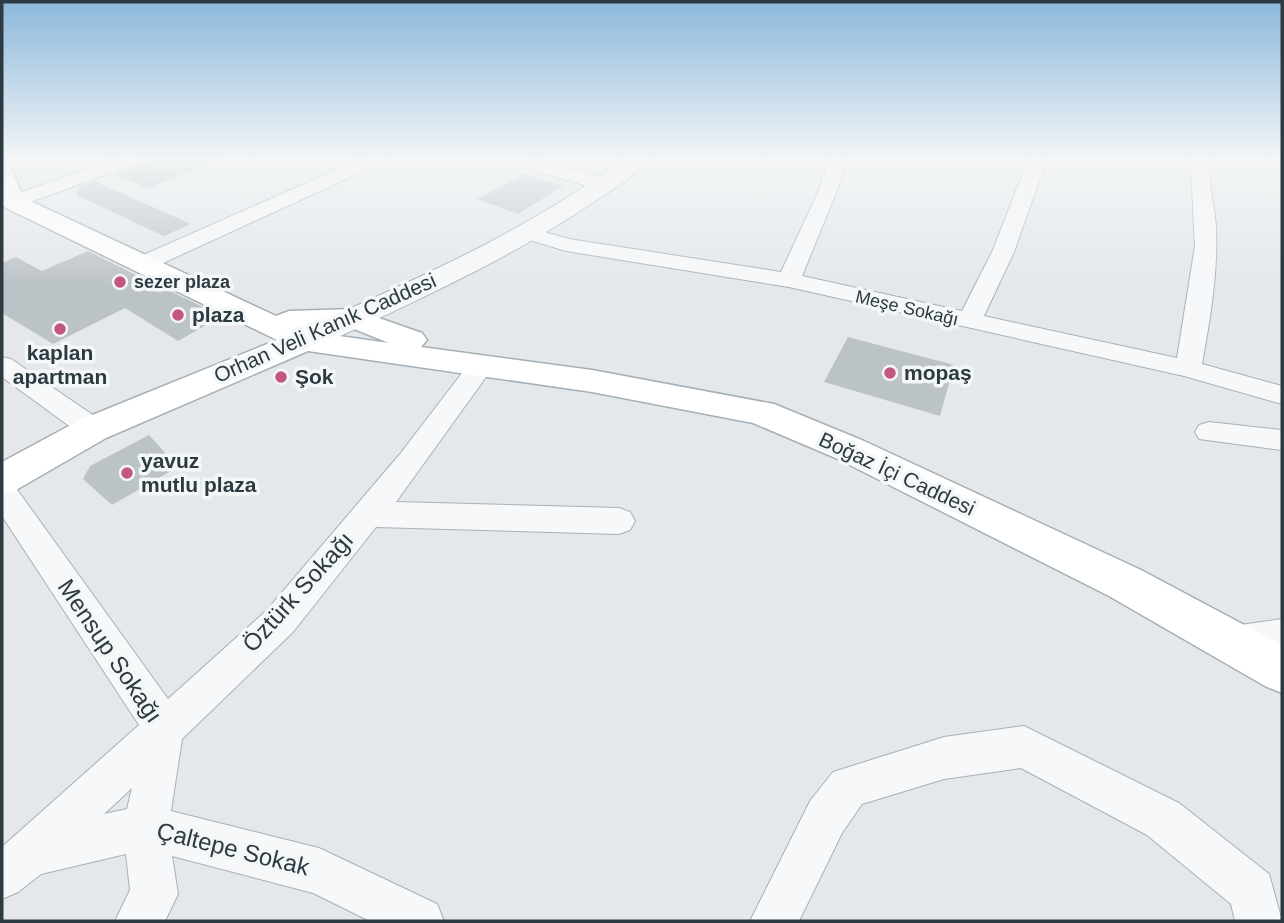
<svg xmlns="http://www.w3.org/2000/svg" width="1284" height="923" viewBox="0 0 1284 923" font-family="Arial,sans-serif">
<rect width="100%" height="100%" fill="#e4e8eb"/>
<g fill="#bcc3c7">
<path d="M 155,158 L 220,158 L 221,159 L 148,188 L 114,174 Z"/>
<path d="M 524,174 L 563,186 L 518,214 L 477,199 Z"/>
<path d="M 94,181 L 191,224 L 164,236 L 76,195 L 79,187 Z"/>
<path d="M 88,251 L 132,273 L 222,316 L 178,341 L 125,308 L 53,344 L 2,313 L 2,263 L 16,257 L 42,271 Z"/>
<path d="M 848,337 L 954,365 L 940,416 L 824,382 Z"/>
<path d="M 149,435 L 178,467 L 112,505 L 83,479 L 90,466 Z"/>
</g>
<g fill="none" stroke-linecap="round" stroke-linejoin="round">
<g stroke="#a9b0b5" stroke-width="2">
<g id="minor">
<path d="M 117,158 L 142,158 L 139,162 L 20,206 L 6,206 L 3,202 L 6,198 Z"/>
<path d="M 363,158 L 386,158 L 383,162 L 148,270 L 132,270 L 129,265 L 132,260 Z"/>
<path d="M 511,158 L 530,158 L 612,181 L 614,185 L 612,189 L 598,189 L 512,164 Z"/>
<path d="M 829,158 L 847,158 L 838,188 L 802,276 L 962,311 L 992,252 L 1029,158 L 1047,158 L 1014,252 L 984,316 L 1177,358 L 1195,246 L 1191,168 L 1192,158 L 1210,158 C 1207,182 1215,204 1216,228 C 1218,274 1210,320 1202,364 L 1282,386 L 1282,404 L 1184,376 L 789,287 L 566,251 L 523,238 L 520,234 L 523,230 L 530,228 L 569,239 L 781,272 L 820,188 Z"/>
<path d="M 2,357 L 11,359 L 103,422 L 107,429 L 103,436 L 93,439 L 83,436 L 2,377 Z"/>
<path d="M 481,358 L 490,360 L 494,366 L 396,502 L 619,508 L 630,512 L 635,521 L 630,530 L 619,534 L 376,527 L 293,632 L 182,739 L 171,811 L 319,848 L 437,904 L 444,921 L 370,921 L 313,893 L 172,856 L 178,894 L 165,921 L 115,921 L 130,890 L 126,854 L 41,874 L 18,892 L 2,899 L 2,847 L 139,725 L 2,516 L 2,480 L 13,484 L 168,699 L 267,610 L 400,454 L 472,360 ZM 132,788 L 127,809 L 104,814 Z"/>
<path d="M 1209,422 L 1282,430 L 1282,450 L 1199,439 L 1195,432 L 1199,425 Z"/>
<path d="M 1282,619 L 1282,651 L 1233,660 L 1220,655 L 1214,643 L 1220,631 L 1233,626 Z"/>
<path d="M 1024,726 L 1179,803 L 1269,874 L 1282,921 L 1235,921 L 1231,904 L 1147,835 L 1021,768 L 944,779 L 862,804 L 842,833 L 799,921 L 750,921 L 810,801 L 833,772 L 944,737 Z"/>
</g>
</g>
<g stroke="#a9b0b5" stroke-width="2">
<path id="tertiary" d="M 625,158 L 649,158 C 637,175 612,190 595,201 C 507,261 411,303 315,348 L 304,350 L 293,348 L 289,341 L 293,334 C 408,283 523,234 625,158 Z"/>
</g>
<g stroke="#a5afb5" stroke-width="3">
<path id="primary" d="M 2,164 L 10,166 L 24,198 L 276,316 L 289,311 L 353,309 L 422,333 L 427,340 L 421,347 L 592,370 L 774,404 L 864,441 L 1141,570 L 1282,645 L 1282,693 L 1265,686 L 1109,596 L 838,459 L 753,423 L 592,392 L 308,351 L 106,438 L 16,490 L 2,494 L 2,462 L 80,420 L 277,340 L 4,207 L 2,204 ZM 349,327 L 389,343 L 311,332 L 304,329 Z"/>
</g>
<use href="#minor" fill="#f7f8f9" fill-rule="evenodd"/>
<use href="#tertiary" fill="#f7f8f9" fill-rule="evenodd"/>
<use href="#primary" fill="#fff" fill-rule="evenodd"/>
</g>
<linearGradient id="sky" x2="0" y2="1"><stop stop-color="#8cb8db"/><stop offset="0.55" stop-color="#f3f5f6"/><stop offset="1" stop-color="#f3f5f6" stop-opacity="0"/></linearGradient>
<rect width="1284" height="287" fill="url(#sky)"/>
<g fill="#c35780" stroke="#f4f7f8" stroke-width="2.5">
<circle cx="120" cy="282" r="7"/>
<circle cx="178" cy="315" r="7"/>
<circle cx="60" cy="329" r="7"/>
<circle cx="890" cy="373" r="7"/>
<circle cx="281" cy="377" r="7"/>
<circle cx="127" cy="473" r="7"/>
</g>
<g text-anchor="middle" stroke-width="7" stroke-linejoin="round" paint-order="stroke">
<g font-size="18" font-weight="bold" fill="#2d3a42" stroke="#f4f7f8" text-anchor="start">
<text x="134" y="288">sezer plaza</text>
</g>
<g font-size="18" fill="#2d3a42" stroke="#f4f7f8">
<text transform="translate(907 308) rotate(13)" y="6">Meşe Sokağı</text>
</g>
<g font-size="21" font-weight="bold" fill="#2d3a42" stroke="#f4f7f8" text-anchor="start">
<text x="192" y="322">plaza</text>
<text x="60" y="360" text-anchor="middle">kaplan<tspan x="60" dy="24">apartman</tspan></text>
<text x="904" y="380">mopaş</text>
<text x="295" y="384">Şok</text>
<text x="141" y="468">yavuz<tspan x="141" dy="24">mutlu plaza</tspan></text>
</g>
<g font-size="21" fill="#2d3a42" stroke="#f4f7f8">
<text transform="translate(325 328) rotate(-24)" y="7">Orhan Veli Kanık Caddesi</text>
<text transform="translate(897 474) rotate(25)" y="7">Boğaz İçi Caddesi</text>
</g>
<g font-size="24" fill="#2d3a42" stroke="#f4f7f8">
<text transform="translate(298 592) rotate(-48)" y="8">Öztürk Sokağı</text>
<text transform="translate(110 651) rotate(56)" y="8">Mensup Sokağı</text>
<text transform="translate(233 849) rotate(14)" y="8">Çaltepe Sokak</text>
</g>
</g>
<rect width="1284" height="923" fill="none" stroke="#2d3a42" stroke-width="7"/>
</svg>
